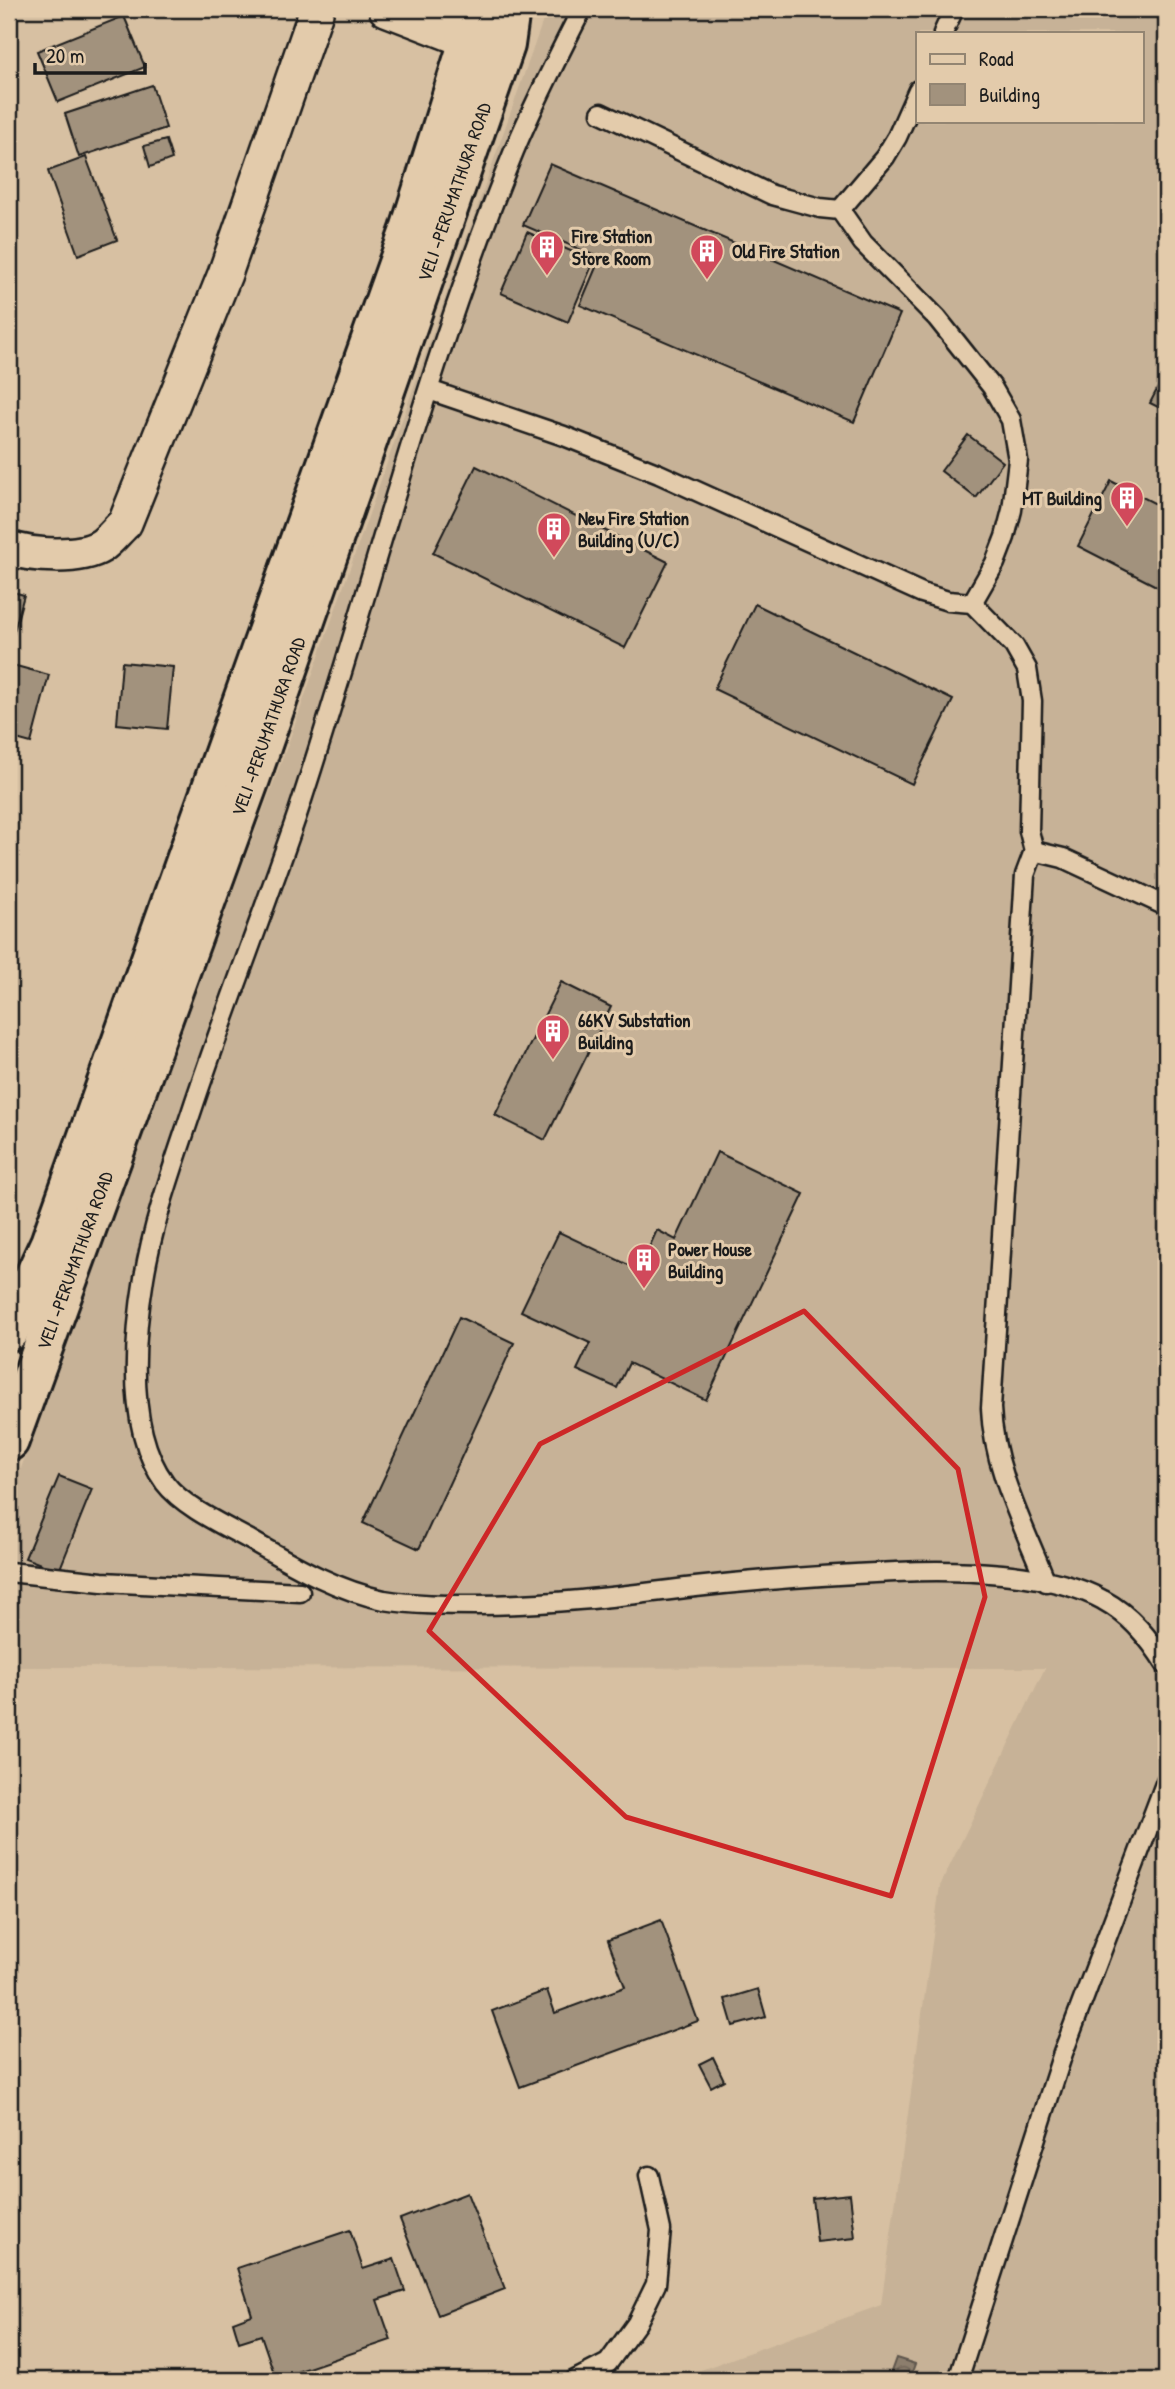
<svg xmlns="http://www.w3.org/2000/svg" width="1175" height="2389" viewBox="0 0 1175 2389" font-family="'Patrick Hand',sans-serif">
<defs>
<pattern id="water-waves" width="16" height="10" patternUnits="userSpaceOnUse" patternTransform="scale(1.75)"><rect width="16" height="10" fill="#8c7e6d"/><path d="M0 5q4-4 8 0t8 0" fill="none" stroke="#726659"/></pattern>
</defs>
<rect width="100%" height="100%" fill="#d7c0a2"/>
<filter id="ink" filterUnits="userSpaceOnUse"><feTurbulence type="fractalNoise" baseFrequency=".0143" numOctaves="2"/><feDisplacementMap in="SourceGraphic" scale="14" xChannelSelector="R" yChannelSelector="G"/><feConvolveMatrix kernelMatrix="1 2 1 2 8 2 1 2 1" color-interpolation-filters="sRGB"/></filter>
<g filter="url(#ink)">
<path fill="#c7b297" fill-rule="evenodd" d="M 547,9 L 1166,9 L 1166,2380 L 673,2380 L 881,2305 L 940,1886 L 1045,1668 L 9,1667 L 9,1502 L 115,1205 L 288,744 ZM 918,33 L 1142,33 L 1142,121 L 918,121 Z"/>
<path fill="url(#water-waves)" stroke="#5f574d" stroke-width="2" d="M 896,2358 L 915,2364 L 909,2380 L 888,2380 Z"/>
<g fill="#a2927d" stroke="#1c1c1c" stroke-width="2">
<path d="M 124,16 L 145,67 L 58,102 L 37,51 Z"/>
<path d="M 152,85 L 166,128 L 79,157 L 65,114 Z"/>
<path d="M 166,140 L 172,159 L 150,167 L 144,146 Z"/>
<path d="M 86,157 L 117,240 L 78,255 L 48,171 Z"/>
<path d="M 550,164 L 900,314 L 854,422 L 580,305 L 600,258 L 523,225 Z"/>
<path d="M 527,232 L 594,261 L 568,322 L 501,293 Z"/>
<path d="M 1166,372 L 1166,411 L 1150,403 Z"/>
<path d="M 968,435 L 1003,462 L 976,498 L 941,471 Z"/>
<path d="M 476,466 L 668,562 L 625,648 L 433,553 Z"/>
<path d="M 1111,481 L 1166,509 L 1166,591 L 1078,546 Z"/>
<path d="M 9,591 L 24,595 L 9,650 Z"/>
<path d="M 755,604 L 953,700 L 912,784 L 714,689 Z"/>
<path d="M 122,662 L 173,667 L 167,729 L 117,724 Z"/>
<path d="M 9,664 L 49,675 L 31,743 L 9,737 Z"/>
<path d="M 561,982 L 611,1007 L 545,1140 L 495,1115 Z"/>
<path d="M 717,1152 L 804,1194 L 706,1400 L 629,1363 L 617,1388 L 577,1370 L 590,1343 L 521,1311 L 559,1232 L 639,1270 L 657,1230 L 676,1240 Z"/>
<path d="M 459,1317 L 514,1343 L 419,1549 L 363,1523 Z"/>
<path d="M 59,1476 L 92,1489 L 59,1571 L 25,1558 Z"/>
<path d="M 661,1920 L 698,2021 L 520,2087 L 492,2011 L 547,1990 L 555,2013 L 625,1987 L 608,1940 Z"/>
<path d="M 758,1989 L 766,2017 L 733,2026 L 725,1999 Z"/>
<path d="M 713,2057 L 724,2080 L 711,2087 L 699,2064 Z"/>
<path d="M 467,2193 L 505,2289 L 438,2315 L 400,2219 Z"/>
<path d="M 850,2194 L 855,2238 L 817,2242 L 812,2198 Z"/>
<path d="M 350,2230 L 363,2269 L 394,2259 L 405,2291 L 377,2300 L 391,2340 L 276,2379 L 261,2335 L 239,2342 L 233,2322 L 252,2315 L 237,2268 Z"/>
</g>
<g fill="none" stroke-linecap="round" stroke-linejoin="round">
<g stroke="#1c1c1c" stroke-width="23">
<g id="lane">
<path d="M 582,9 C 558,56 534,103 514,151 C 425,367 370,595 297,815 C 263,915 224,1013 191,1113 C 173,1167 153,1222 144,1278 C 134,1339 126,1430 165,1483 C 183,1507 225,1526 252,1541 C 294,1565 336,1590 384,1600 C 414,1605 446,1605 476,1605 C 546,1605 616,1597 686,1588 C 756,1580 826,1575 896,1572 C 954,1569 1052,1571 1103,1600 C 1131,1615 1150,1639 1166,1665"/>
<path d="M 943,33 L 954,9"/>
<path d="M 601,113 L 772,195 L 820,208 L 840,210 L 863,243 L 937,318 L 992,387 L 1011,420 L 1018,460 L 1012,510 L 1005,537 L 995,563 L 972,603"/>
<path d="M 840,210 L 885,157 L 897,137 L 918,90"/>
<path d="M 429,390 L 564,436 L 659,474 L 922,593 L 948,601 L 972,603 L 1014,646 L 1027,669 L 1032,701 L 1029,831 L 1034,851 L 1025,875 L 991,1408 C 993,1468 1024,1526 1046,1582"/>
<path d="M 1034,851 L 1063,858 L 1166,906"/>
<path d="M 9,1572 L 102,1582 L 300,1592"/>
<path d="M 575,2380 L 608,2363 L 637,2323 L 656,2284 L 661,2230 L 649,2176"/>
<path d="M 958,2380 L 1063,2053 L 1166,1781"/>
</g>
</g>
<g stroke="#1c1c1c" stroke-width="38">
<g id="street">
<path d="M 386,9 L 469,41"/>
<path d="M 9,548 C 32,556 80,559 101,546 C 110,540 117,530 125,523 L 225,274 L 317,9"/>
</g>
</g>
<g stroke="#1c1c1c" stroke-width="44">
<g id="secondary">
<path d="M 9,1331 L 50,1243 L 410,230 L 469,41 L 474,9"/>
<path id="s1" d="M 9,1441 L 250,779 L 505,45 L 510,9"/>
</g>
</g>
<use href="#lane" stroke="#e3cbab" stroke-width="18"/>
<use href="#street" stroke="#e3cbab" stroke-width="33"/>
<use href="#secondary" stroke="#e3cbab" stroke-width="38"/>
</g>
</g>
<path fill="none" stroke="#cd2727" stroke-width="5" stroke-linejoin="round" d="M 804,1311 L 958,1469 L 985,1597 L 891,1896 L 626,1817 L 429,1631 L 540,1444 Z"/>
<defs>
<g id="building-pin" transform="scale(1.75)"><path d="M0 17L-7.5 6A9.5 9.5 0 1 1 7.5 6Z" fill="#d1495b" stroke="#e3cbab"/><path d="M-4-6H4V6H1V3H-1V6H-4ZM-2.5-4.3h1.7v1.8h-1.7ZM.8-4.3h1.7v1.8H.8ZM-2.5-1h1.7V.8h-1.7ZM.8-1h1.7V.8H.8Z" fill="#fff"/></g>
</defs>
<g fill-rule="evenodd">
<use href="#building-pin" x="547" y="247"/>
<use href="#building-pin" x="707" y="251"/>
<use href="#building-pin" x="1127" y="498"/>
<use href="#building-pin" x="554" y="529"/>
<use href="#building-pin" x="553" y="1031"/>
<use href="#building-pin" x="644" y="1260"/>
</g>
<g text-anchor="middle" stroke-width="6" stroke-linejoin="round" paint-order="stroke">
<g font-size="19" fill="#1c1c1c" stroke="#e3cbab">
<text dy="7" stroke="none"><textPath href="#s1" startOffset="1326">VELI -PERUMATHURA ROAD</textPath></text>
<text dy="7" stroke="none"><textPath href="#s1" startOffset="760">VELI -PERUMATHURA ROAD</textPath></text>
<text dy="7" stroke="none"><textPath href="#s1" startOffset="192">VELI -PERUMATHURA ROAD</textPath></text>
</g>
<g font-size="19" font-weight="bold" fill="#1c1c1c" stroke="#e3cbab" text-anchor="start">
<text x="572" y="243">Fire Station<tspan x="572" dy="22">Store Room</tspan></text>
<text x="732" y="258">Old Fire Station</text>
<text x="1102" y="505" text-anchor="end">MT Building</text>
<text x="578" y="525">New Fire Station<tspan x="578" dy="22">Building (U/C)</tspan></text>
<text x="578" y="1027">66KV Substation<tspan x="578" dy="22">Building</tspan></text>
<text x="668" y="1256">Power House<tspan x="668" dy="22">Building</tspan></text>
</g>
</g>
<rect width="1175" height="2389" fill="none" stroke="#e3cbab" stroke-width="35"/>
<rect x="18" y="18" width="1140" height="2354" fill="none" stroke="#1c1c1c" stroke-width="2.5" filter="url(#ink)"/>
<rect x="916" y="32" width="228" height="91" fill="#e3cbab" stroke="#938572" stroke-width="2"/>
<rect x="930" y="54" width="35" height="10" fill="#e3cbab" stroke="#938572" stroke-width="2"/>
<text x="979" y="66" font-size="21" fill="#1c1c1c">Road</text>
<rect x="930" y="84" width="35" height="21" fill="#a2927d" stroke="#938572" stroke-width="2"/>
<text x="979" y="102" font-size="21" fill="#1c1c1c">Building</text>
<path d="M35 63v10h110v-10" fill="none" stroke="#1c1c1c" stroke-width="3.5"/>
<text x="46" y="63" font-size="21" fill="#1c1c1c" stroke="#e3cbab" stroke-width="5" paint-order="stroke">20 m</text>
</svg>
